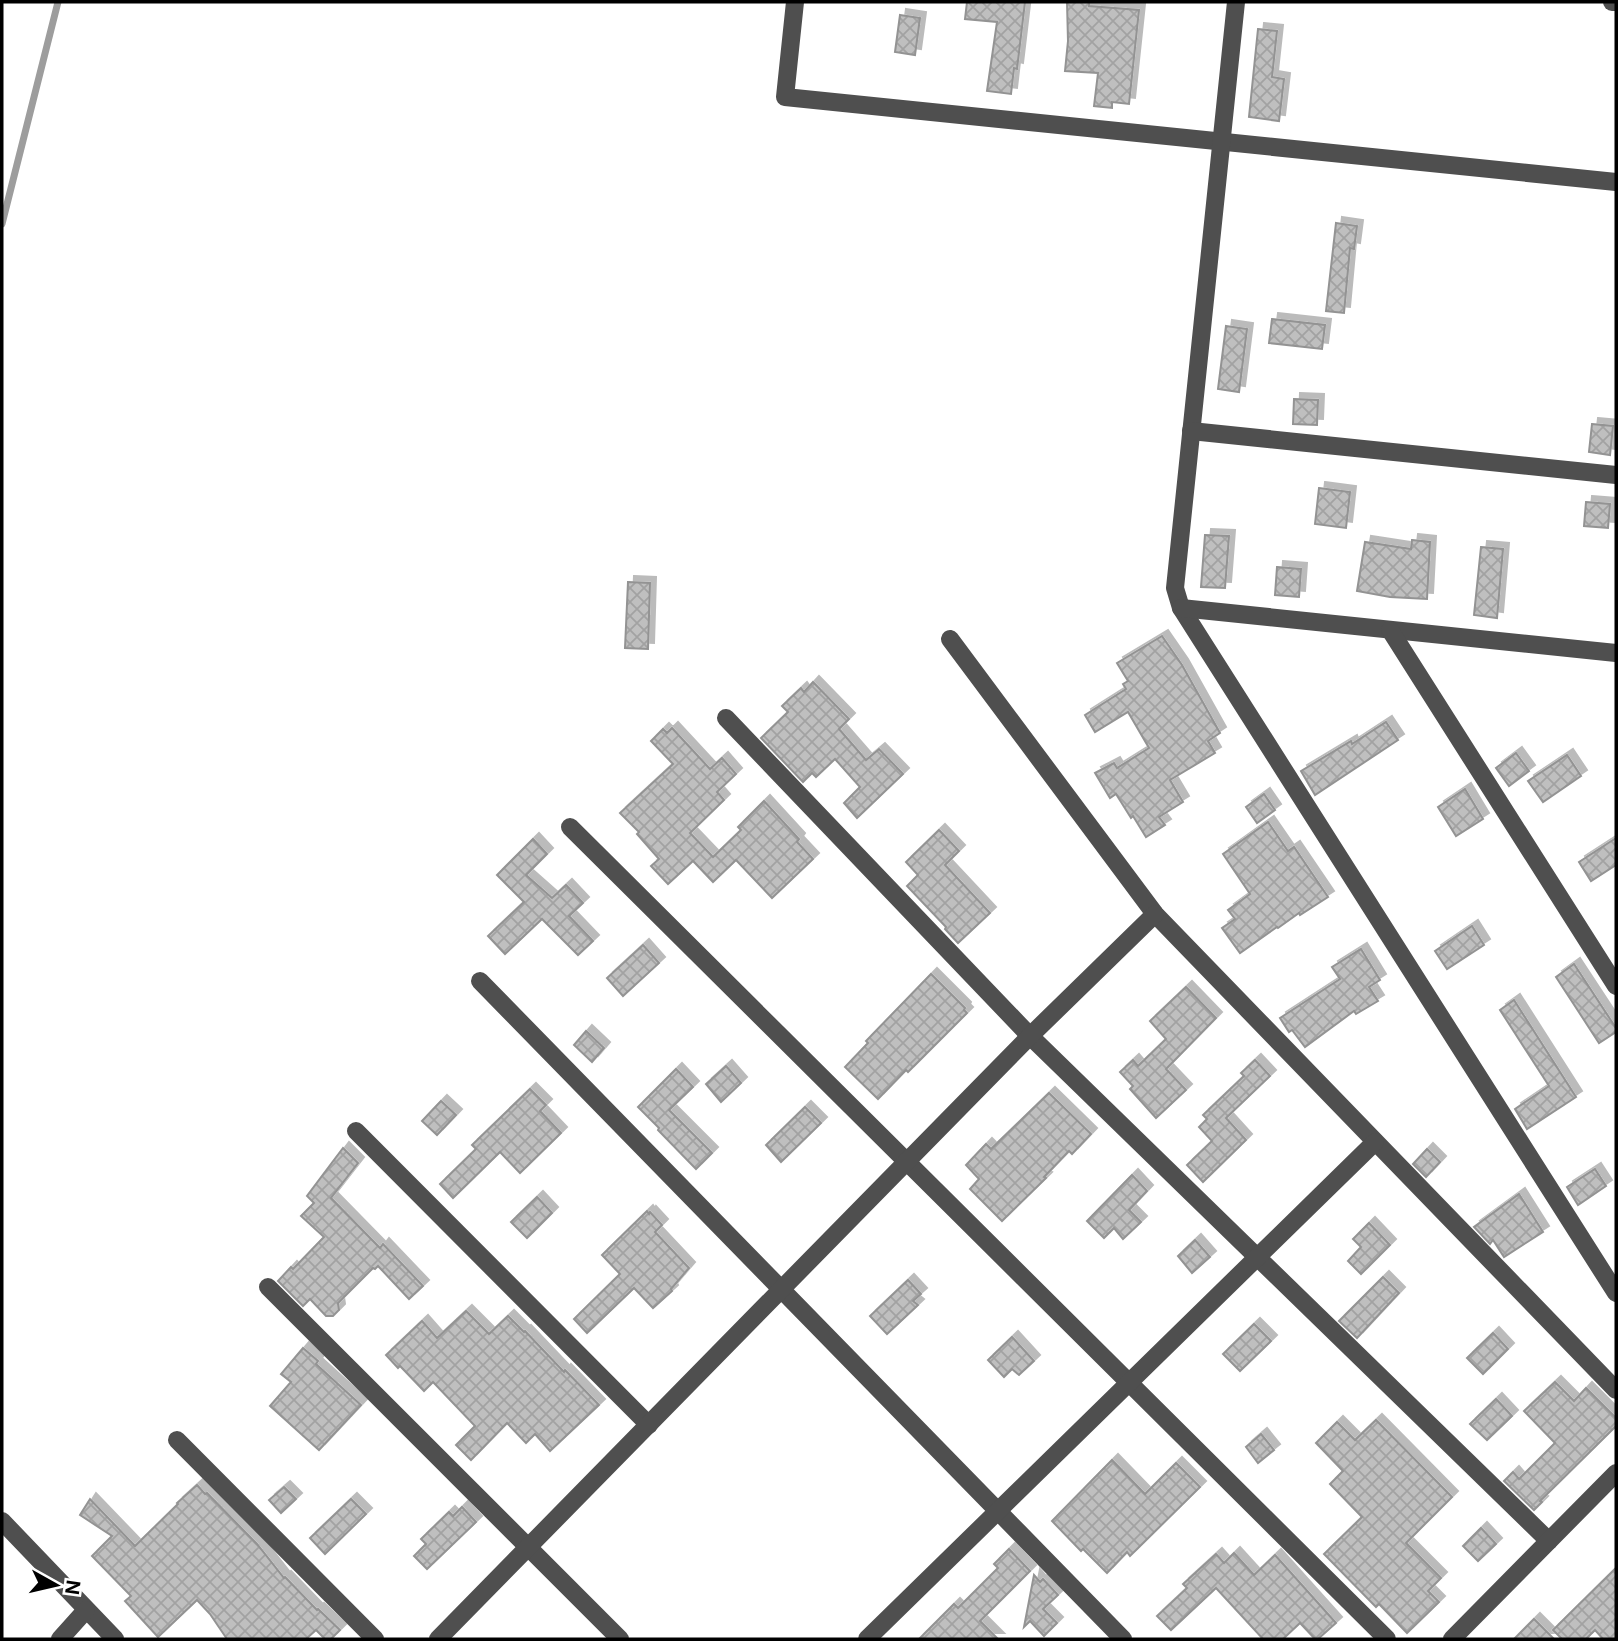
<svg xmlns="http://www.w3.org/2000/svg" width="1618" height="1641" viewBox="0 0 1618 1641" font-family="Inter,sans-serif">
<defs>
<pattern id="building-cross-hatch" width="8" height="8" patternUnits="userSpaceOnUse" patternTransform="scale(1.75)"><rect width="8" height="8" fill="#bfbfbf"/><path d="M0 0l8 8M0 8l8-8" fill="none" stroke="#a2a2a2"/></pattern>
<filter id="shadow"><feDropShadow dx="6" dy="-6" stdDeviation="0" flood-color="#0004"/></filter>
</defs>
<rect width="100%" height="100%" fill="#fff"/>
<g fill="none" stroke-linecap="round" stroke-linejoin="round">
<path stroke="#9d9d9d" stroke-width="7" d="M 2,224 L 58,2"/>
</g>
<g fill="url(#building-cross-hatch)" stroke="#939393" stroke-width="2" filter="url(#shadow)">
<path d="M 967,2 L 1025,2 L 1017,69 L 1014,68 L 1011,94 L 987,91 L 997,22 L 965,19 Z"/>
<path d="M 1067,2 L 1089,2 L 1089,6 L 1139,10 L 1129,104 L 1112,102 L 1112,108 L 1094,106 L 1098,73 L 1065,71 L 1068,41 Z"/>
<path d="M 900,15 L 920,18 L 915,55 L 895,52 Z"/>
<path d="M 1258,29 L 1277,31 L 1272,77 L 1284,79 L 1279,121 L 1249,117 Z"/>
<path d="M 1336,223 L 1357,226 L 1354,249 L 1350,248 L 1344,313 L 1326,311 Z"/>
<path d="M 1272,319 L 1325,325 L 1322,349 L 1269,343 Z"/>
<path d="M 1226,326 L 1247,329 L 1239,392 L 1218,389 Z"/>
<path d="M 1294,399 L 1318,400 L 1317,425 L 1293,424 Z"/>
<path d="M 1592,424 L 1613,426 L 1610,455 L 1589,452 Z"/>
<path d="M 1319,488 L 1350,492 L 1346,528 L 1315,524 Z"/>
<path d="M 1586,502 L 1610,504 L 1608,528 L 1584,526 Z"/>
<path d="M 1205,535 L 1229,536 L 1225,588 L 1201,587 Z"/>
<path d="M 1412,540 L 1430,542 L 1427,599 L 1390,597 L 1357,591 L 1365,542 L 1411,549 Z"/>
<path d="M 1481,547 L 1503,549 L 1497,618 L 1474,615 Z"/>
<path d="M 1277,567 L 1301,569 L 1299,597 L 1275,595 Z"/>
<path d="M 628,582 L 650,583 L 648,649 L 625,648 Z"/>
<path d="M 1162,636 L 1182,665 L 1220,733 L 1208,741 L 1215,753 L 1170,780 L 1183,802 L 1159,817 L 1165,825 L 1146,837 L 1133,816 L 1131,818 L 1116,794 L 1110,798 L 1095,773 L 1114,763 L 1117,768 L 1149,748 L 1128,712 L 1095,732 L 1085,715 L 1126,689 L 1123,684 L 1128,681 L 1117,663 Z"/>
<path d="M 813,682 L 849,719 L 839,729 L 866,760 L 879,749 L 903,774 L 857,818 L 844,803 L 860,787 L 835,759 L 816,777 L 812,773 L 803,782 L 761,738 L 788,712 L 782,706 L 801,688 L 804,692 Z"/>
<path d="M 1386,722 L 1398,740 L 1315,795 L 1301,771 L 1351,741 L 1352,744 Z"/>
<path d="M 672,728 L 710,769 L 722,758 L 736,774 L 717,792 L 724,800 L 690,833 L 713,857 L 741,830 L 738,827 L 764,801 L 799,839 L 797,842 L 813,859 L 772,898 L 736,860 L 713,882 L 693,861 L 668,884 L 651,866 L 659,859 L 637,834 L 639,832 L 620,813 L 673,764 L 651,741 L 663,729 L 667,733 Z"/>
<path d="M 1516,753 L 1529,771 L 1509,786 L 1496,768 Z"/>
<path d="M 1567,755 L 1581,776 L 1543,802 L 1528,781 Z"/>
<path d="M 1465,789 L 1483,819 L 1456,836 L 1438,807 Z"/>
<path d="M 1264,794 L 1275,810 L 1257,823 L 1246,807 Z"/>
<path d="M 1268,822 L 1288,851 L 1294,847 L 1328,897 L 1300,915 L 1299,913 L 1278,928 L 1277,927 L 1240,953 L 1222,928 L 1235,919 L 1228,910 L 1250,894 L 1223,854 Z"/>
<path d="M 939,830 L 959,851 L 945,865 L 990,913 L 958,943 L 945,929 L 946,927 L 907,886 L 918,875 L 906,862 Z"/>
<path d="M 1616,838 L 1616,865 L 1591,881 L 1579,862 Z"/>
<path d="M 533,839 L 547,854 L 526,875 L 552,898 L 566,885 L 583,903 L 569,916 L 593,941 L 578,955 L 542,919 L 505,954 L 488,936 L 524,902 L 497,875 Z"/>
<path d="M 1472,926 L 1484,945 L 1447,969 L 1435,951 Z"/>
<path d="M 643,945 L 659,963 L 623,996 L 607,978 Z"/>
<path d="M 1361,949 L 1380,980 L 1369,987 L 1378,1001 L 1356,1014 L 1354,1011 L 1305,1047 L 1292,1030 L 1289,1032 L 1280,1018 L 1340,979 L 1332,967 Z"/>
<path d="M 1574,964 L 1616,1028 L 1616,1032 L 1599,1043 L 1556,977 Z"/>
<path d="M 931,974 L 965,1008 L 964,1010 L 967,1013 L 908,1072 L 906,1070 L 878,1099 L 845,1067 L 868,1043 L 866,1041 Z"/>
<path d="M 1186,987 L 1216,1018 L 1166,1069 L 1186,1090 L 1156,1118 L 1130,1089 L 1133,1086 L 1120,1072 L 1133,1060 L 1138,1066 L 1166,1039 L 1150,1021 Z"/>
<path d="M 1514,1000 L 1576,1097 L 1527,1129 L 1515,1109 L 1549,1086 L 1500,1010 Z"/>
<path d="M 586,1031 L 604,1048 L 592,1062 L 574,1045 Z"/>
<path d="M 1255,1060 L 1270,1076 L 1226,1118 L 1246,1140 L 1203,1182 L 1187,1165 L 1212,1141 L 1199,1127 L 1207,1119 L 1203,1115 L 1244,1076 L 1241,1073 Z"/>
<path d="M 726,1066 L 741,1083 L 721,1102 L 706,1084 Z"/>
<path d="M 676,1069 L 693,1087 L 669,1110 L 712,1153 L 696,1169 L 658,1130 L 659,1128 L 638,1107 Z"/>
<path d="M 530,1089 L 546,1105 L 540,1111 L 561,1133 L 520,1173 L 500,1152 L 453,1198 L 440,1184 L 476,1149 L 472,1145 Z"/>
<path d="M 1049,1093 L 1091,1134 L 1072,1154 L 1069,1151 L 1044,1177 L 1046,1178 L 1002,1221 L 970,1189 L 979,1179 L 966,1165 L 986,1144 L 991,1149 Z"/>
<path d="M 441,1101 L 456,1115 L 437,1135 L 422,1121 Z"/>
<path d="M 805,1107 L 821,1123 L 781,1162 L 766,1145 Z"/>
<path d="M 343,1148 L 358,1163 L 331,1198 L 380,1248 L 383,1244 L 423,1286 L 409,1299 L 378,1266 L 375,1269 L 373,1268 L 338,1303 L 339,1310 L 333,1316 L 326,1316 L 310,1299 L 303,1306 L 278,1281 L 291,1267 L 293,1269 L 324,1237 L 301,1216 L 314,1203 L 307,1196 Z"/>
<path d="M 1427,1149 L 1440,1162 L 1426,1177 L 1413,1164 Z"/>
<path d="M 1595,1169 L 1606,1186 L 1578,1205 L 1567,1187 Z"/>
<path d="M 1132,1175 L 1147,1191 L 1129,1210 L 1141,1222 L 1123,1239 L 1114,1228 L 1104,1238 L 1087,1221 Z"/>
<path d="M 1519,1194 L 1543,1232 L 1504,1257 L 1493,1240 L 1490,1244 L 1474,1227 Z"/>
<path d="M 537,1197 L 552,1213 L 527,1238 L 511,1222 Z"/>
<path d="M 647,1211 L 649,1214 L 650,1212 L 662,1225 L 655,1232 L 689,1268 L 671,1289 L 672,1291 L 653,1308 L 634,1288 L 587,1333 L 574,1319 L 620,1274 L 602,1255 Z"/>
<path d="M 1369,1223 L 1390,1245 L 1361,1274 L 1348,1261 L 1361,1247 L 1353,1239 Z"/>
<path d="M 1195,1240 L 1210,1257 L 1192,1273 L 1178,1256 Z"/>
<path d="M 1383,1277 L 1399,1293 L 1357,1338 L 1339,1321 Z"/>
<path d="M 908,1280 L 921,1294 L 913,1301 L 918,1305 L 887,1334 L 870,1316 Z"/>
<path d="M 466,1311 L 489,1334 L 508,1316 L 524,1332 L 525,1331 L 564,1372 L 565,1370 L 599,1405 L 550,1451 L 535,1434 L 526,1443 L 507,1423 L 471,1460 L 456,1445 L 475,1426 L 433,1382 L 424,1391 L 400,1366 L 398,1368 L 386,1355 L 422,1321 L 437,1338 Z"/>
<path d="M 1254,1324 L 1271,1341 L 1240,1371 L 1223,1354 Z"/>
<path d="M 1493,1333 L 1508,1349 L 1483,1374 L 1467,1358 Z"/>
<path d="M 1012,1337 L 1034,1361 L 1019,1375 L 1012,1369 L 1004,1377 L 988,1360 Z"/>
<path d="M 303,1348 L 318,1361 L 316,1364 L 361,1405 L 319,1450 L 270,1406 L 291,1382 L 281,1374 Z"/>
<path d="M 1555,1382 L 1574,1401 L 1586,1388 L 1616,1418 L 1616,1426 L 1540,1501 L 1542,1502 L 1534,1510 L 1504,1481 L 1513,1472 L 1519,1479 L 1555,1443 L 1524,1411 Z"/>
<path d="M 1496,1399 L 1512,1416 L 1487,1440 L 1470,1424 Z"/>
<path d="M 1376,1420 L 1452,1497 L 1406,1543 L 1441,1578 L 1428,1591 L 1439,1602 L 1407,1633 L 1379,1604 L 1376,1607 L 1324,1554 L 1362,1517 L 1330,1484 L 1343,1471 L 1316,1443 L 1337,1422 L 1355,1440 Z"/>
<path d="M 1261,1434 L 1274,1450 L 1258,1463 L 1246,1447 Z"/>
<path d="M 1112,1460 L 1145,1494 L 1176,1463 L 1200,1487 L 1130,1556 L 1127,1552 L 1107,1573 L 1083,1549 L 1081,1551 L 1052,1521 Z"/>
<path d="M 197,1485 L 205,1494 L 207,1493 L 257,1544 L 284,1578 L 285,1577 L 317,1610 L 318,1609 L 340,1630 L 331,1639 L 325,1639 L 316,1630 L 306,1639 L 227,1639 L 210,1614 L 197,1600 L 158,1637 L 125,1601 L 131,1596 L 92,1556 L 112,1536 L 80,1515 L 90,1499 L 135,1546 L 178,1504 L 177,1503 Z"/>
<path d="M 284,1487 L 296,1499 L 281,1513 L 269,1500 Z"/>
<path d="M 351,1499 L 366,1514 L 325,1554 L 310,1538 Z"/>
<path d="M 462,1507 L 476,1522 L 427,1569 L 414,1556 L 426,1544 L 421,1539 L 449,1512 L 453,1516 Z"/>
<path d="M 1481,1528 L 1496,1544 L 1478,1561 L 1463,1546 Z"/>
<path d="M 1009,1549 L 1030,1571 L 980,1621 L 998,1639 L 919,1639 L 954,1604 L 958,1608 L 998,1568 L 994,1564 Z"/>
<path d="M 1234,1553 L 1254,1575 L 1275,1555 L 1336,1623 L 1318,1639 L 1315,1639 L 1300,1623 L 1283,1639 L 1263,1639 L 1216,1588 L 1171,1630 L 1157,1616 L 1187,1588 L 1183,1584 L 1216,1554 L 1224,1563 Z"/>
<path d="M 1616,1568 L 1616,1639 L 1603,1639 L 1595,1630 L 1586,1639 L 1562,1639 L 1553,1630 Z"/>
<path d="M 1034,1575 L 1040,1582 L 1043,1579 L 1058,1595 L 1043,1609 L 1057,1623 L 1044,1636 L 1030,1621 L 1024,1627 Z"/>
<path d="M 1534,1619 L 1554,1639 L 1514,1639 Z"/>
</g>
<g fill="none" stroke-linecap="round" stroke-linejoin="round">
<g stroke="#4f4f4f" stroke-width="18">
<path d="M 795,2 L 785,97 L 1616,182"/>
<path d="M 1236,2 L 1175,588 L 1181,608 L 1616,1293"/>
<path d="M 1612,2 L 1616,2"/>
<path d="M 1191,431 L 1616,475"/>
<path d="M 1181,608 L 1616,653"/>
<path d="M 1390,630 L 1616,986"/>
<path d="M 950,639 L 1155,914 L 1616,1390"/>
<path d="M 726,718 L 1030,1036 L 1549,1541"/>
<path d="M 570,827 L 1387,1639"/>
<path d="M 480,981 L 1123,1639"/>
<path d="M 356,1131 L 649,1425"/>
<path d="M 268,1287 L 620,1639"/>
<path d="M 177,1440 L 375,1639"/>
<path d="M 2,1521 L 115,1639"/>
<path d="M 60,1639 L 86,1610"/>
<path d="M 438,1639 L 1030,1036 L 1155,914"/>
<path d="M 867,1639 L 1375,1142"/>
<path d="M 1452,1639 L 1616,1473"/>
</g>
</g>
<rect width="1618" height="1641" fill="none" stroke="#000000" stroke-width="7"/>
<g transform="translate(56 1585) rotate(98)" stroke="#ffffff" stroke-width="5" paint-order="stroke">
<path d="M0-5L12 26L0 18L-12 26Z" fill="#000000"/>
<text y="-10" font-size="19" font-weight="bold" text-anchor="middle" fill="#000000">N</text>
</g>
</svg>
